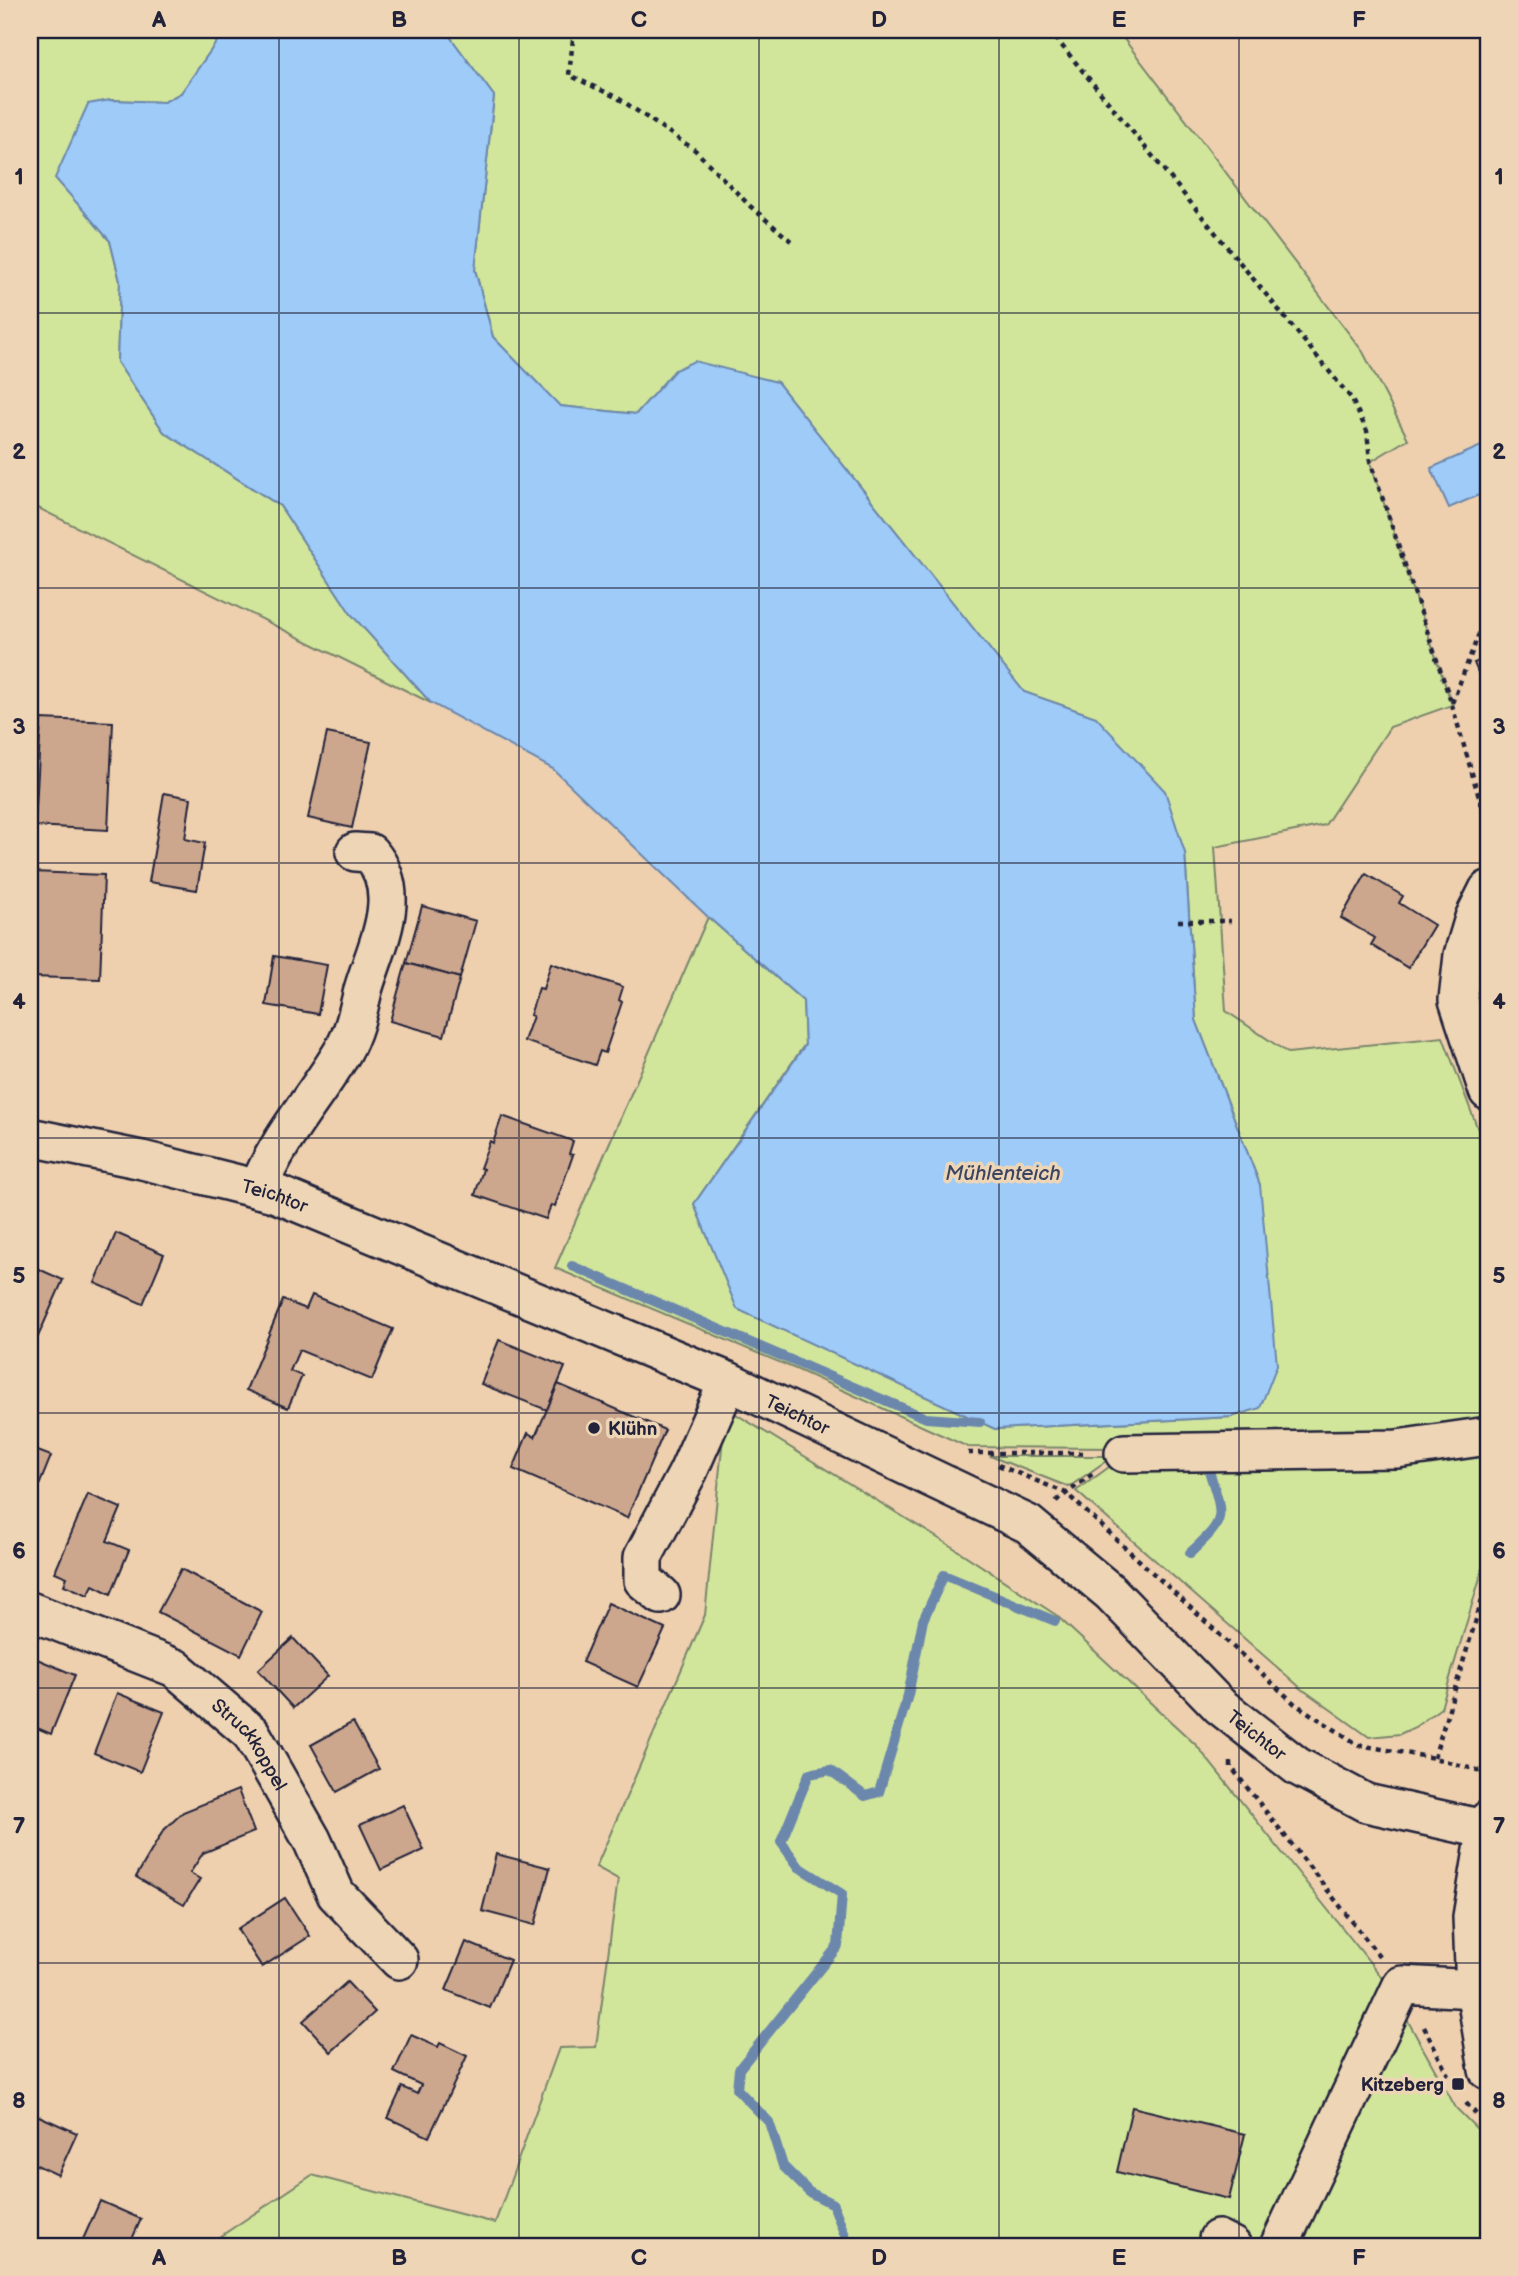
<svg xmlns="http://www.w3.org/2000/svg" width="1518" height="2276" viewBox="0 0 1518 2276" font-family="'Balsamiq Sans',sans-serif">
<rect width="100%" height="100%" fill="#eed0af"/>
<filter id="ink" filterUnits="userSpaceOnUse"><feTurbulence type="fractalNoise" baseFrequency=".0143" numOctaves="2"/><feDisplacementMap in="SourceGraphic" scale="14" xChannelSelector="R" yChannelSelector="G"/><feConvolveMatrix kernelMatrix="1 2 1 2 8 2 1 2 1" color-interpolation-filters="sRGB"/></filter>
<g filter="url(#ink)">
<g fill="#d1e69b" stroke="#7a846b" stroke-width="2">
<path d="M 30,30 L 225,30 L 181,93 L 164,102 L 110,100 L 56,178 L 110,241 L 120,281 L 117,362 L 164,432 L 280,506 L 351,614 L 431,703 L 30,504 Z"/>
<path d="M 445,30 L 1117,30 L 1363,352 L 1408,439 L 1370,462 L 1452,705 L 1390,727 L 1325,825 L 1215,847 L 1226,1011 L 1288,1053 L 1443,1037 L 1488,1156 L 1488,1421 L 1458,1427 L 1120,1448 L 968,1447 L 798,1370 L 555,1268 L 708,917 L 803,1001 L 805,1044 L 694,1204 L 738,1309 L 995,1429 L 1232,1417 L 1260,1185 L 1196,1020 L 1185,853 L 1096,717 L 1024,692 L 777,382 L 675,370 L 636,414 L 559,406 L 493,337 L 475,269 L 494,96 Z"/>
<path d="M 726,1408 L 954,1548 L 1056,1615 L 1196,1745 L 1388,1985 L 1456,2108 L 1488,2140 L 1488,2246 L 206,2246 L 312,2175 L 495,2223 L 559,2048 L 596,2047 L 618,1879 L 596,1867 L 705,1615 Z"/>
<path d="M 1488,1443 L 1488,1551 L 1441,1708 L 1415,1727 L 1400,1734 L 1369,1737 L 1302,1689 L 1076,1491 L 1123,1457 Z"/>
<path d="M 990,1456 L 1113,1456 L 1069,1487 Z"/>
</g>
<g fill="#9ecbf8" stroke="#6c87ac" stroke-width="2">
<path d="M 225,30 L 332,30 L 339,32 L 342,30 L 445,30 L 494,96 L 475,270 L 493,337 L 560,406 L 636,414 L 675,370 L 694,361 L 777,382 L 1024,692 L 1096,717 L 1165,791 L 1185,853 L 1196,1020 L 1260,1185 L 1277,1365 L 1260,1408 L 1232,1417 L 995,1429 L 737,1309 L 694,1204 L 805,1045 L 803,1001 L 708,917 L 553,769 L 431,703 L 351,614 L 280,506 L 164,432 L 117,362 L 120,281 L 110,241 L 55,178 L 88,104 L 110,100 L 164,102 L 181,93 Z"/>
<path d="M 1488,443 L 1488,491 L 1449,508 L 1431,468 Z"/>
</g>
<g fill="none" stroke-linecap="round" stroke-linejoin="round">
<g stroke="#6c87ac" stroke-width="10">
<path d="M 572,1266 L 926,1418 L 980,1422"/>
<path d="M 1190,1553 C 1225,1520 1225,1520 1210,1474"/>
<path d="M 849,2246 L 833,2204 L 809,2192 L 783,2166 L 769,2122 L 737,2089 L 739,2069 L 838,1946 L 842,1894 L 799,1867 L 781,1842 L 809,1774 L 830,1770 L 865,1796 L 879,1792 L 908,1695 L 923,1620 L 944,1575 L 1055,1621"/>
</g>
</g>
<g fill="#cca78e" stroke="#22223b" stroke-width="2">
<path d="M 1488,657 L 1488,695 L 1474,663 Z"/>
<path d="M 41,719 L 113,722 L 108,830 L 35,826 Z"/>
<path d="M 327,733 L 371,742 L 352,828 L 308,818 Z"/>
<path d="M 164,793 L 191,798 L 185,839 L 205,843 L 197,890 L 149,882 Z"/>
<path d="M 33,872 L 104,875 L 100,979 L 30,977 Z"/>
<path d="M 1366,874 L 1403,896 L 1399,903 L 1434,925 L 1408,968 L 1371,945 L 1375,938 L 1341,918 Z"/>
<path d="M 422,906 L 476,921 L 460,978 L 406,963 Z"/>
<path d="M 274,956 L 327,965 L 318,1014 L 266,1005 Z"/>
<path d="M 406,963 L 460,978 L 444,1036 L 390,1021 Z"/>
<path d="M 551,963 L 623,987 L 619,1000 L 622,1002 L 605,1053 L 600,1051 L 595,1065 L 524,1041 L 533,1016 L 530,1015 L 539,988 L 543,989 Z"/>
<path d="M 502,1116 L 573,1141 L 569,1154 L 573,1155 L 555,1206 L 551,1205 L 546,1219 L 475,1195 L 483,1169 L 480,1168 L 490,1141 L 493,1143 Z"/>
<path d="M 116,1233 L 164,1254 L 143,1304 L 95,1283 Z"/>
<path d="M 30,1265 L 63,1280 L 37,1339 L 30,1336 Z"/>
<path d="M 312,1295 L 393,1329 L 372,1380 L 299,1350 L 290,1371 L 302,1376 L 288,1408 L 246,1390 L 283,1300 L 306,1309 Z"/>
<path d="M 499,1340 L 565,1367 L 547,1410 L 481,1384 Z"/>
<path d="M 558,1384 L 665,1430 L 627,1518 L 513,1469 L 528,1433 L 535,1437 Z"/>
<path d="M 30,1448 L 51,1456 L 30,1508 Z"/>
<path d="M 88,1494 L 121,1508 L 107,1541 L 129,1550 L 111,1594 L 93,1585 L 88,1595 L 64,1585 L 67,1577 L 55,1572 Z"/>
<path d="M 181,1569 L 262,1612 L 241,1655 L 158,1612 Z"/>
<path d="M 608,1603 L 665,1629 L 638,1687 L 582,1662 Z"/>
<path d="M 293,1638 L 328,1676 L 293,1708 L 258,1670 Z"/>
<path d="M 30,1656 L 75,1675 L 51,1734 L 30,1725 Z"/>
<path d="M 117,1693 L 164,1712 L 140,1772 L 94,1753 Z"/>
<path d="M 353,1722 L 379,1769 L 337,1792 L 311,1745 Z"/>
<path d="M 238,1790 L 254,1832 L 203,1853 L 190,1873 L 200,1879 L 184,1905 L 136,1877 L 163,1831 L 183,1812 Z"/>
<path d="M 403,1805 L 424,1850 L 381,1870 L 360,1825 Z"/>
<path d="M 496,1854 L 550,1868 L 535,1925 L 482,1911 Z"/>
<path d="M 285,1898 L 310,1936 L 262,1967 L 237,1929 Z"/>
<path d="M 466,1942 L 510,1960 L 490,2008 L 446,1990 Z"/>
<path d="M 347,1982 L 375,2012 L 331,2052 L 303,2021 Z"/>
<path d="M 411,2035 L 438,2047 L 440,2043 L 467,2056 L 429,2137 L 388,2118 L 402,2087 L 417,2094 L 421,2085 L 394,2072 Z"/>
<path d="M 1132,2107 L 1245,2134 L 1229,2199 L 1117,2172 Z"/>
<path d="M 30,2112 L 77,2133 L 58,2175 L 30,2162 Z"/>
<path d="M 100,2201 L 141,2219 L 129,2246 L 80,2246 Z"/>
</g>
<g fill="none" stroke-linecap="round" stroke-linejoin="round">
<g stroke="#22223b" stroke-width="42">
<g id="minor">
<path d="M 1488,890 L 1474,918 L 1463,955 L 1458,1000 L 1488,1091"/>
<path id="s1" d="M 30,1137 L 142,1160 L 274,1193 L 728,1381 L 1028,1524 L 1110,1592 L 1220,1706 L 1297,1766 L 1366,1803 L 1488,1830"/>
<path d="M 258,1189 C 278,1138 315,1098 343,1051 C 354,1032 358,1012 363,990 C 376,945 406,894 370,853 L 355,852"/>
<path d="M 1124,1453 L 1397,1449 L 1488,1436"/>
<path d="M 661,1595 L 643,1580 L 643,1557 L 688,1472 L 728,1381"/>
<path id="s2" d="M 30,1611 L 175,1668 L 251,1733 L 312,1840 L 336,1894 L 399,1960"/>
<path d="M 1488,1820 L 1472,1917 L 1475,1989 L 1488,2070"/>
<path d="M 1218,2239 L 1232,2246"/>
<path d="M 1279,2246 L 1402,1985 L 1475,1989"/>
</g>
</g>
<g stroke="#22223b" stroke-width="4.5" stroke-dasharray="5 5" stroke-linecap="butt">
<path d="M 574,30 L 569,75 L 618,98 L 695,150 L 750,206 L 791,241"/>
<path d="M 1049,30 L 1351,398 L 1367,431 L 1370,461 L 1452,705 L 1488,828"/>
<path d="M 1452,703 L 1480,631 L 1488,627"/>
<path d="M 1178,921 L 1231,921"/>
<path d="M 968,1453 L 1088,1453"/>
<path d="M 998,1465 L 1066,1493 L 1295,1704 L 1359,1745 L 1434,1758 L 1488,1773"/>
<path d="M 1056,1501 L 1094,1473"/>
<path d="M 1434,1758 L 1488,1580"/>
<path d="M 1231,1762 L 1231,1767 L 1380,1957"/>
<path d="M 1424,2027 L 1448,2075"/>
<path d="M 1466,2103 L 1488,2127"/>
</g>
<use href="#minor" stroke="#edd5b5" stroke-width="37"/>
</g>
</g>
<path fill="none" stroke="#22223b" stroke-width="2" stroke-opacity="0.55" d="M 279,30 L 279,2246M 519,30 L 519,2246M 759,30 L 759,2246M 999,30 L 999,2246M 1239,30 L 1239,2246M 30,313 L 1488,313M 30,588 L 1488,588M 30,863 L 1488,863M 30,1138 L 1488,1138M 30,1413 L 1488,1413M 30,1688 L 1488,1688M 30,1963 L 1488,1963"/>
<g fill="#22223b" stroke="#edd5b5" stroke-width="2.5">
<circle cx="594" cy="1428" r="7"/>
<rect x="1451" y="2077" width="14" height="14" rx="3.5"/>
</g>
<g text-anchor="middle" stroke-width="7" stroke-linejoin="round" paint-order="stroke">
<g font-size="19" fill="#22223b" stroke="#edd5b5">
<text dy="7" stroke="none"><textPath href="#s1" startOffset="252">Teichtor</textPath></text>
<text dy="7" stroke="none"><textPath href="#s1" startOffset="819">Teichtor</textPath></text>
<text dy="7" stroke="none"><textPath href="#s1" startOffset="1386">Teichtor</textPath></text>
<text dy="7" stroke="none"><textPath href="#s2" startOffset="264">Struckkoppel</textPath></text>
</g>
<g font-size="19" font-weight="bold" fill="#22223b" stroke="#edd5b5" text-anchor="start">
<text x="608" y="1435">Klühn</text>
<text x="1444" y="2091" text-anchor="end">Kitzeberg</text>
</g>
<g font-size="21" font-style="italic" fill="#3b4461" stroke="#edd5b5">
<text x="1003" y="1180">Mühlenteich</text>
</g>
</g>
<rect width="1518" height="2276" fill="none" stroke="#edd5b5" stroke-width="77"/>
<rect x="38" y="38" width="1442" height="2200" fill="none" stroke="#22223b" stroke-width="2.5"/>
<g font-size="23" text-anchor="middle" font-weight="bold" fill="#22223b">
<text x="159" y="27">A</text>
<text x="399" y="27">B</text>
<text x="639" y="27">C</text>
<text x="879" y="27">D</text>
<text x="1119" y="27">E</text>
<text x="1359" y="27">F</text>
<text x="19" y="184">1</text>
<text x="1499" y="184">1</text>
<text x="19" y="459">2</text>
<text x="1499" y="459">2</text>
<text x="19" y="734">3</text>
<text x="1499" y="734">3</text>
<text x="19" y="1009">4</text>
<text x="1499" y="1009">4</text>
<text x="19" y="1283">5</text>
<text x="1499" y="1283">5</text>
<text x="19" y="1558">6</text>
<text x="1499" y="1558">6</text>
<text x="19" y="1833">7</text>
<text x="1499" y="1833">7</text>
<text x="19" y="2108">8</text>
<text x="1499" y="2108">8</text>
<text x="159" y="2265">A</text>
<text x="399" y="2265">B</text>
<text x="639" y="2265">C</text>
<text x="879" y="2265">D</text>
<text x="1119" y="2265">E</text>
<text x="1359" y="2265">F</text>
</g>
</svg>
